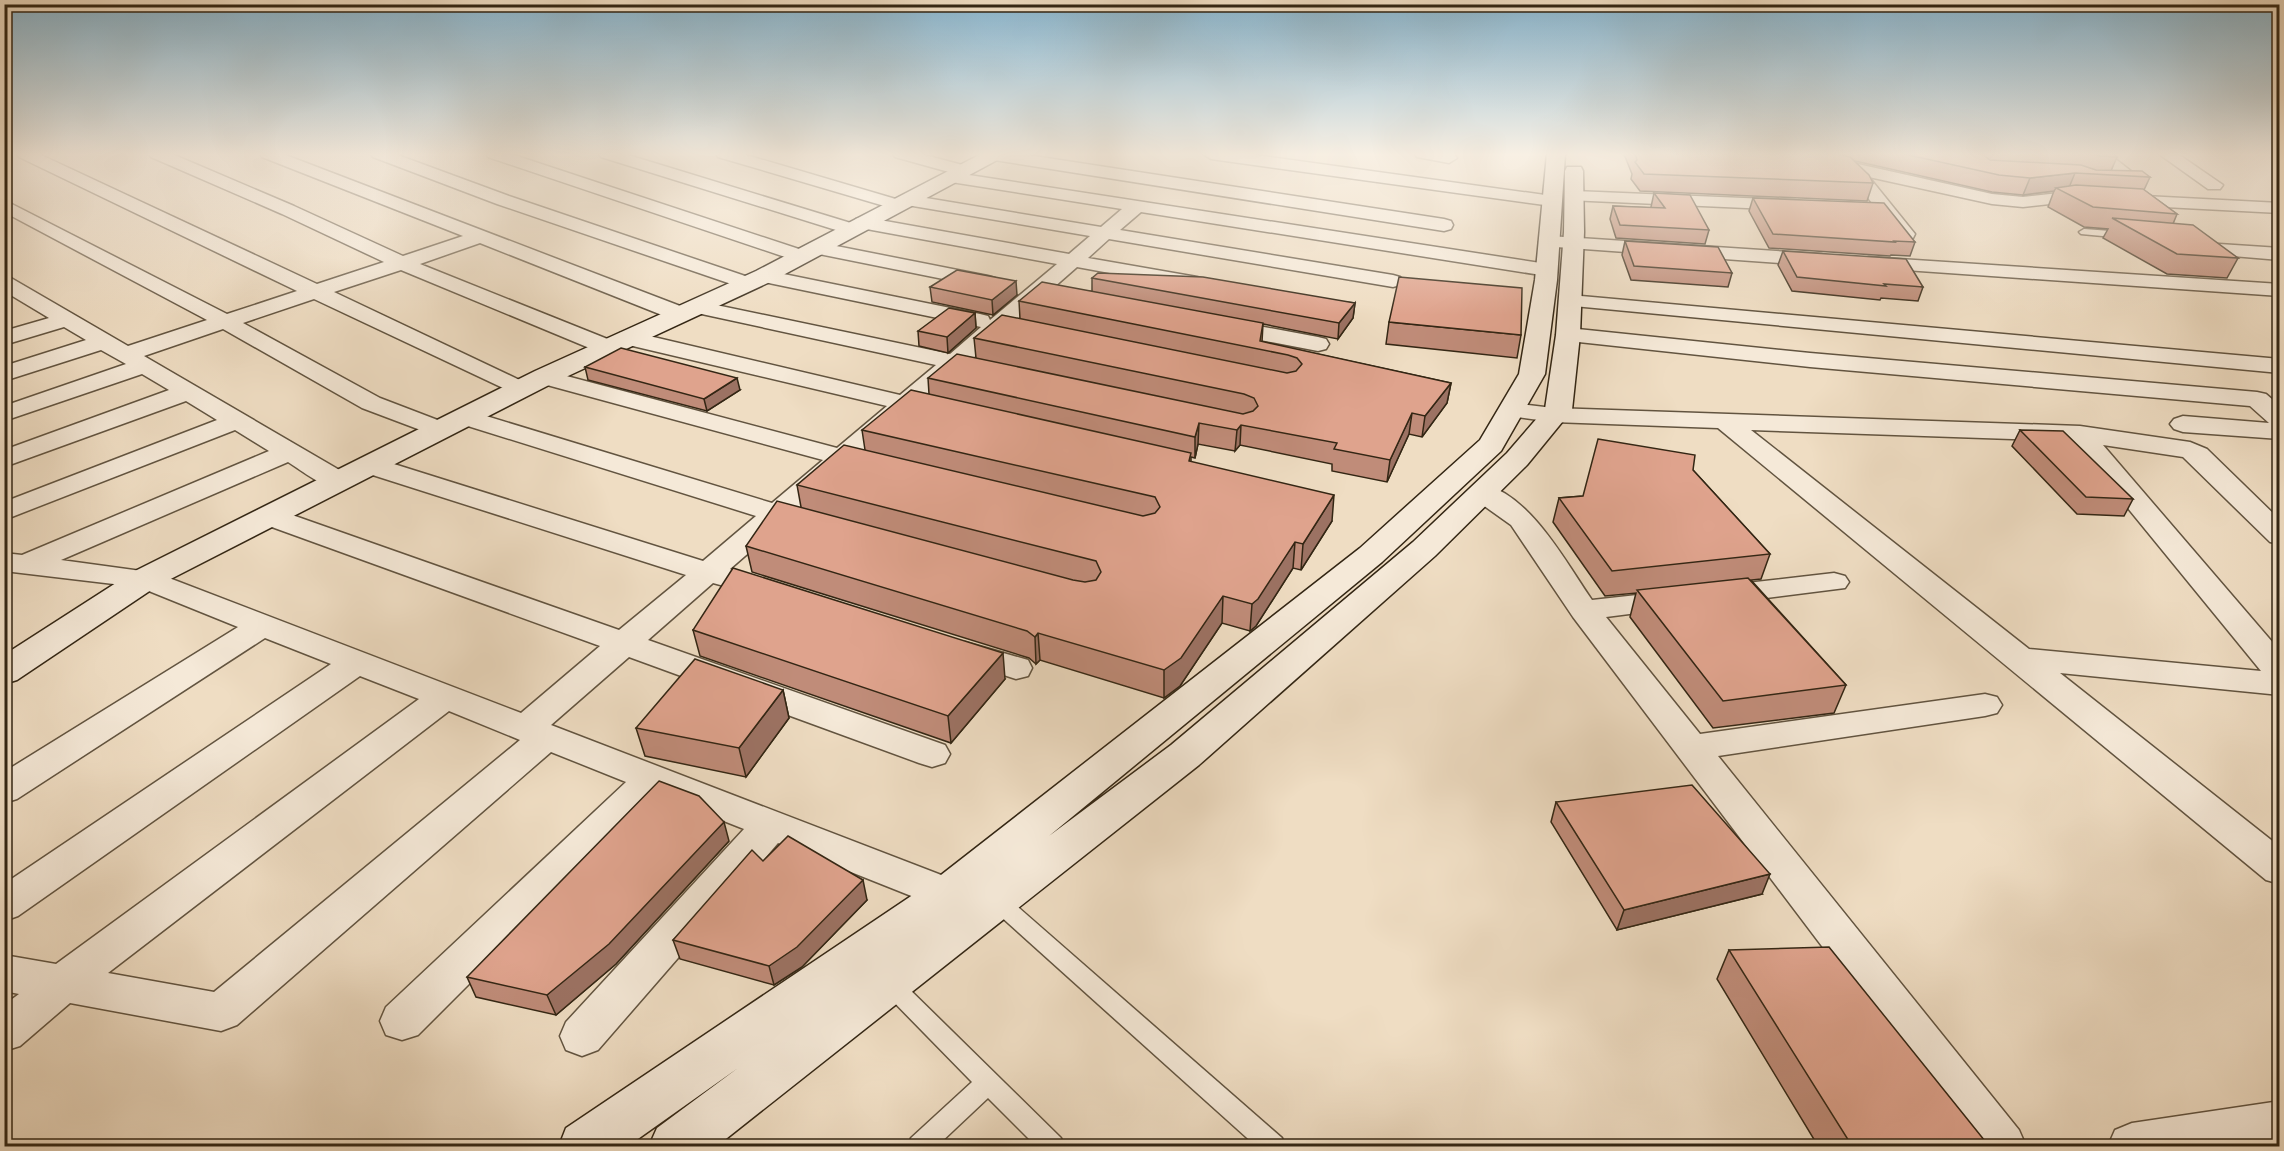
<svg xmlns="http://www.w3.org/2000/svg" width="2284" height="1151" viewBox="0 0 2284 1151" font-family="'Sorts Mill Goudy',serif">
<rect width="100%" height="100%" fill="#efddc3"/>
<filter id="stains"><feTurbulence type="fractalNoise" baseFrequency=".00333" numOctaves="4"/><feColorMatrix values="0 0 0 0 .2 0 0 0 0 .09 0 0 0 0 .02 0 0 0 .5 -.17"/></filter>
<radialGradient id="worn" r=".72"><stop offset=".6" stop-color="#630" stop-opacity="0"/><stop offset="1" stop-color="#630" stop-opacity=".3"/></radialGradient>
<g fill="none" stroke-linecap="round" stroke-linejoin="round">
<g stroke="#625440" stroke-width="3">
<g id="lane">
<path d="M 2084,229 L 2124,232 L 2129,235 L 2124,238 L 2081,234 L 2079,232 Z"/>
<path d="M 996,892 L 1003,894 L 1282,1138 L 1285,1146 L 1256,1146 L 989,906 L 986,900 L 989,894 Z"/>
<path d="M 891,976 L 899,979 L 1061,1138 L 1064,1146 L 1036,1146 L 988,1098 L 937,1146 L 908,1146 L 911,1138 L 972,1082 L 883,991 L 880,985 L 883,979 Z"/>
</g>
</g>
<g stroke="#625440" stroke-width="3">
<g id="street">
<path d="M 17,154 L 39,154 L 317,284 L 384,262 L 282,214 L 151,157 L 149,154 L 172,154 L 294,206 L 403,256 L 463,236 L 262,157 L 260,154 L 283,154 L 688,309 L 691,314 L 688,319 L 680,320 L 672,319 L 480,243 L 420,264 L 615,342 L 618,347 L 615,352 L 607,354 L 599,352 L 401,270 L 334,292 L 528,384 L 532,389 L 528,394 L 520,396 L 314,299 L 243,323 L 380,398 L 448,424 L 452,429 L 448,434 L 439,437 L 362,408 L 223,329 L 144,356 L 348,475 L 351,481 L 348,487 C 326,492 306,473 288,462 L 61,560 L 156,573 L 521,713 L 600,646 L 258,522 L 254,516 L 258,510 L 268,508 L 278,510 L 619,630 L 686,575 L 360,471 L 356,465 L 360,459 L 369,457 L 378,459 L 703,561 L 756,516 L 455,422 L 452,417 L 455,412 L 464,410 L 473,412 L 772,503 L 823,460 L 536,382 L 532,377 L 536,372 L 544,370 L 837,448 L 887,406 L 620,343 L 617,338 L 620,333 L 628,331 L 900,395 L 936,365 L 697,313 L 689,312 L 686,307 L 689,302 L 697,301 L 950,354 L 981,327 L 764,282 L 757,280 L 754,276 L 757,272 L 764,270 L 980,314 L 988,316 L 990,320 L 1057,264 L 861,228 L 859,233 L 852,235 L 601,157 L 599,154 L 625,154 L 854,224 L 856,219 L 863,217 L 1069,254 L 1090,236 L 907,205 L 904,209 L 898,210 L 718,157 L 716,154 L 743,154 L 899,200 L 902,196 L 908,195 L 1101,227 L 1122,209 L 951,182 L 945,181 L 942,177 L 949,172 L 895,157 L 893,154 L 921,154 L 970,167 L 972,171 L 969,175 L 1547,264 L 1554,266 L 1557,270 L 1554,274 L 1547,276 L 1141,212 L 1120,230 L 1393,275 L 1400,277 L 1403,281 L 1400,285 L 1393,287 L 1109,239 L 1088,258 L 1197,277 L 1204,279 L 1207,283 L 1204,287 L 1197,289 L 1077,267 L 972,359 L 978,360 L 982,365 L 978,370 L 970,372 L 959,370 L 924,400 L 930,402 L 933,407 L 930,412 L 921,414 L 911,412 L 862,454 L 869,461 L 865,467 L 856,469 L 848,467 L 798,510 L 803,512 L 807,518 L 803,524 L 793,526 L 782,524 L 730,569 L 735,571 L 739,577 L 735,583 L 724,586 L 713,583 L 648,640 L 945,745 L 950,754 L 945,763 L 932,767 L 919,763 L 629,657 L 551,725 L 962,883 L 968,894 L 962,905 L 948,910 L 934,905 L 778,843 L 598,1050 L 582,1056 L 566,1050 L 560,1036 L 566,1022 L 744,829 L 658,795 L 418,1035 L 402,1040 L 386,1035 L 380,1021 L 386,1007 L 626,782 L 551,752 L 237,1025 L 221,1031 L 70,1003 L 20,1046 L 4,1051 L 4,1005 L 19,994 L 4,991 L 4,955 L 56,964 L 419,699 L 360,676 L 18,916 L 4,921 L 4,884 L 331,664 L 265,638 L 17,799 L 4,803 L 4,772 L 238,627 L 139,587 L 4,571 L 4,553 L 22,555 L 269,451 L 235,430 L 4,520 L 4,502 L 217,420 L 186,401 L 4,467 L 4,450 L 169,390 L 142,374 L 4,421 L 4,406 L 126,364 L 101,350 L 4,381 L 4,366 L 86,340 L 64,327 L 4,345 L 4,331 L 49,318 L 4,291 L 4,276 L 11,278 L 128,346 L 207,320 L 4,212 L 4,200 L 227,314 L 297,291 L 19,157 ZM 449,711 L 520,740 L 214,992 L 108,973 Z"/>
<path d="M 371,154 L 395,154 L 509,196 L 754,279 L 757,283 L 754,287 L 747,289 L 740,287 L 497,204 L 373,157 Z"/>
<path d="M 486,154 L 511,154 L 808,252 L 811,256 L 808,260 L 794,260 L 488,157 Z"/>
<path d="M 1021,154 L 1444,219 L 1451,221 L 1453,225 L 1451,229 L 1444,231 L 994,160 L 986,155 Z"/>
<path d="M 1203,154 L 1249,154 L 1552,196 L 1558,197 L 1561,201 L 1558,205 L 1552,206 L 1211,159 Z"/>
<path d="M 1415,154 L 1454,154 L 1457,158 L 1449,163 L 1417,157 Z"/>
<path d="M 1782,154 L 1813,154 L 1992,194 L 2023,197 L 2068,192 L 2280,203 L 2280,213 L 2068,202 L 2023,207 L 1992,204 L 1869,177 L 1915,234 L 1913,238 L 1899,238 L 1848,172 L 1784,157 Z"/>
<path d="M 2090,154 L 2109,154 L 2145,182 L 2142,186 L 2130,186 Z"/>
<path d="M 2159,154 L 2178,154 L 2223,185 L 2220,189 L 2208,189 Z"/>
<path d="M 1574,191 L 1793,200 L 1799,201 L 1802,205 L 1799,209 L 1793,210 L 1568,200 L 1565,196 L 1568,192 Z"/>
<path d="M 1549,236 L 1821,254 L 1828,256 L 1831,260 L 1828,264 L 1821,266 L 1542,246 L 1539,242 L 1542,238 Z"/>
<path d="M 816,242 L 988,276 L 995,278 L 998,282 L 995,286 L 988,288 L 809,252 L 806,248 L 809,244 Z"/>
<path d="M 2204,243 L 2280,248 L 2280,260 L 2197,253 L 2194,249 L 2197,245 Z"/>
<path d="M 1869,257 L 2280,284 L 2280,296 L 1862,267 L 1859,263 L 1862,259 Z"/>
<path d="M 1570,295 L 2280,359 L 2280,373 L 1563,305 L 1559,301 L 1563,297 Z"/>
<path d="M 1221,319 L 1318,337 L 1326,339 L 1329,344 L 1326,349 L 1318,351 L 1213,331 L 1210,326 L 1213,321 Z"/>
<path d="M 1568,328 L 1810,353 L 2257,392 L 2266,394 L 2280,406 L 2280,439 L 2183,432 L 2174,429 L 2170,424 L 2174,419 L 2183,416 L 2269,423 L 2250,406 L 1810,367 L 1560,340 L 1557,335 L 1560,330 Z"/>
<path d="M 1511,403 L 1553,408 L 2080,426 L 2190,442 L 2207,449 L 2280,520 L 2280,544 L 2270,542 L 2183,457 L 2103,445 L 2280,651 L 2280,695 L 2060,673 L 2280,847 L 2280,884 L 2266,880 L 1718,428 L 1553,422 L 1502,415 L 1499,410 L 1502,405 ZM 1751,430 L 2073,441 L 2261,671 L 2029,649 Z"/>
<path d="M 1483,484 C 1531,496 1565,561 1592,600 L 1673,591 L 1684,593 L 1688,600 L 1684,607 L 1606,617 L 1700,734 L 1985,694 L 1997,697 L 2002,705 L 1997,713 L 1985,716 L 1718,756 L 2019,1130 L 2026,1146 L 1973,1146 L 1573,617 L 1511,525 L 1473,498 L 1469,492 L 1473,486 Z"/>
<path d="M 1834,573 L 1845,576 L 1849,582 L 1845,588 L 1720,604 L 1709,601 L 1705,595 L 1709,589 L 1720,586 Z"/>
<path d="M 965,642 L 1028,660 L 1032,668 L 1028,676 L 1016,679 L 954,659 L 949,652 L 954,645 Z"/>
<path d="M 2280,1101 L 2280,1145 L 2108,1146 L 2115,1130 L 2132,1123 Z"/>
</g>
</g>
<g stroke="#332614" stroke-width="3">
<g id="secondary">
<path d="M 981,154 L 1004,154 L 1001,158 L 772,281 L 553,383 L 157,586 L 17,680 L 4,684 L 4,655 L 133,572 L 535,371 L 756,271 Z"/>
<path d="M 1547,154 L 1565,154 L 1557,280 L 1545,374 L 1501,451 L 1382,562 L 1049,836 L 1171,745 L 1413,542 L 1507,453 L 1545,409 L 1556,335 L 1564,232 L 1565,171 L 1567,167 L 1581,167 L 1583,171 L 1584,232 L 1580,335 L 1572,410 L 1527,465 L 1435,556 L 1199,765 L 717,1146 L 649,1146 L 657,1128 L 738,1068 L 628,1146 L 559,1146 L 566,1128 L 932,882 L 1360,548 L 1480,440 L 1519,374 L 1535,280 Z"/>
</g>
</g>
<use href="#lane" fill="#f5e9d8" fill-rule="evenodd"/>
<use href="#street" fill="#f5e9d8" fill-rule="evenodd"/>
<use href="#secondary" fill="#f5e9d8" fill-rule="evenodd"/>
</g>
<g fill="#c08c79" stroke="#332614" stroke-width="1.5">
<path d="M 1624,154 L 2114,154 L 2117,157 L 2111,171 L 2150,177 L 2144,190 L 2177,214 L 2173,224 L 2238,258 L 2227,278 L 2167,274 L 2103,238 L 2108,229 L 2084,227 L 2048,207 L 2054,191 L 2023,195 L 1992,192 L 1855,161 L 1873,183 L 1867,201 L 1640,191 L 1631,179 L 1632,174 Z"/>
<path d="M 1654,193 L 1709,230 L 1705,244 L 1616,238 L 1610,219 L 1613,206 L 1652,208 L 1651,207 Z"/>
<path d="M 1753,198 L 1915,242 L 1910,256 L 1891,255 L 1890,256 L 1769,248 L 1749,211 Z"/>
<path d="M 1625,241 L 1732,273 L 1728,287 L 1631,280 L 1622,255 Z"/>
<path d="M 1783,251 L 1923,287 L 1918,301 L 1881,298 L 1880,300 L 1792,291 L 1778,265 Z"/>
<path d="M 1092,278 L 1355,303 L 1353,318 L 1338,339 L 1263,324 L 1262,342 L 1451,383 L 1447,403 L 1422,437 L 1409,434 L 1387,482 L 1332,471 L 1332,464 L 1240,445 L 1235,451 L 1198,444 L 1195,458 L 1191,457 L 1191,462 L 1332,521 L 1301,570 L 1293,568 L 1256,626 L 1250,631 L 1222,623 L 1180,686 L 1164,698 L 1040,660 L 1036,664 L 1029,658 L 752,572 L 746,546 L 801,507 L 797,485 L 865,450 L 862,430 L 929,394 L 928,378 L 976,358 L 974,338 L 1020,319 L 1019,301 L 1092,291 Z"/>
<path d="M 930,287 L 1017,295 L 993,315 L 932,302 Z"/>
<path d="M 975,313 L 976,328 L 948,353 L 919,346 L 918,331 Z"/>
<path d="M 1389,322 L 1521,335 L 1517,358 L 1386,344 Z"/>
<path d="M 585,367 L 740,390 L 707,411 L 588,380 Z"/>
<path d="M 2020,430 L 2133,499 L 2124,516 L 2077,514 L 2012,446 Z"/>
<path d="M 1693,470 L 1770,554 L 1761,579 L 1751,580 L 1846,685 L 1834,713 L 1713,728 L 1630,617 L 1636,593 L 1605,596 L 1553,522 L 1559,498 L 1583,496 Z"/>
<path d="M 693,630 L 1005,679 L 951,743 L 700,656 Z"/>
<path d="M 783,690 L 789,718 L 746,777 L 645,756 L 636,728 Z"/>
<path d="M 1556,802 L 1762,894 L 1617,930 L 1551,822 Z"/>
<path d="M 729,841 L 616,964 L 556,1015 L 476,997 L 467,977 Z"/>
<path d="M 763,861 L 867,900 L 802,967 L 774,985 L 680,959 L 673,940 Z"/>
<path d="M 1729,950 L 1989,1146 L 1818,1146 L 1717,979 Z"/>
</g>
<g fill="#9c7263" stroke="#332614" stroke-width="1.5">
<path d="M 2075,173 L 2068,190 L 2056,188 L 2054,191 L 2023,195 L 2030,178 Z"/>
<path d="M 1016,281 L 1017,295 L 993,315 L 992,300 Z"/>
<path d="M 1355,303 L 1353,318 L 1338,339 L 1339,323 Z"/>
<path d="M 975,313 L 976,328 L 948,353 L 947,337 Z"/>
<path d="M 737,378 L 740,390 L 707,411 L 704,399 Z"/>
<path d="M 1451,383 L 1447,403 L 1422,437 L 1425,416 Z"/>
<path d="M 1412,413 L 1409,434 L 1387,482 L 1390,460 Z"/>
<path d="M 1199,423 L 1198,444 L 1195,458 L 1195,437 Z"/>
<path d="M 1241,425 L 1240,445 L 1235,451 L 1237,430 Z"/>
<path d="M 1334,495 L 1332,521 L 1301,570 L 1303,544 Z"/>
<path d="M 1295,542 L 1293,568 L 1256,626 L 1250,631 L 1252,604 Z"/>
<path d="M 1223,596 L 1222,623 L 1180,686 L 1164,698 L 1164,670 Z"/>
<path d="M 1038,633 L 1040,660 L 1036,664 L 1035,637 Z"/>
<path d="M 1003,653 L 1005,679 L 951,743 L 948,716 Z"/>
<path d="M 783,690 L 789,718 L 746,777 L 739,748 Z"/>
<path d="M 724,822 L 729,841 L 616,964 L 556,1015 L 547,995 Z"/>
<path d="M 1770,874 L 1762,894 L 1617,930 L 1624,910 Z"/>
<path d="M 863,880 L 867,900 L 802,967 L 774,985 L 769,966 Z"/>
</g>
<g fill="#dfa38d" stroke="#332614" stroke-width="1.5">
<path d="M 1635,154 L 1837,154 L 1850,157 L 1869,175 L 1873,183 L 1644,174 L 1635,162 L 1637,160 Z"/>
<path d="M 1904,154 L 1982,154 L 1990,160 L 2081,165 L 2096,170 L 2142,171 L 2150,177 L 2075,173 L 2030,178 L 1999,175 Z"/>
<path d="M 2093,154 L 2114,154 L 2117,157 L 2100,156 Z"/>
<path d="M 2076,185 L 2143,189 L 2177,214 L 2093,207 L 2056,188 Z"/>
<path d="M 1654,193 L 1690,195 L 1709,230 L 1620,225 L 1613,206 L 1665,208 Z"/>
<path d="M 1753,198 L 1884,203 L 1915,242 L 1894,241 L 1895,242 L 1773,234 Z"/>
<path d="M 2112,218 L 2193,225 L 2238,258 L 2177,254 Z"/>
<path d="M 1625,241 L 1718,247 L 1732,273 L 1634,266 Z"/>
<path d="M 1783,251 L 1906,259 L 1923,287 L 1884,284 L 1886,286 L 1797,277 Z"/>
<path d="M 957,270 L 1016,281 L 992,300 L 930,287 Z"/>
<path d="M 1098,273 L 1203,277 L 1355,303 L 1339,323 L 1092,278 Z"/>
<path d="M 1399,277 L 1522,288 L 1521,335 L 1389,322 Z"/>
<path d="M 1042,282 L 1263,323 L 1260,341 L 1451,383 L 1425,416 L 1412,413 L 1390,460 L 1334,449 L 1337,443 L 1241,425 L 1237,430 L 1199,423 L 1195,437 L 928,378 L 957,354 L 1243,414 L 1253,411 L 1258,406 L 1254,398 L 1244,394 L 974,338 L 1002,315 L 1287,373 L 1296,371 L 1302,364 L 1297,358 L 1288,355 L 1019,301 Z"/>
<path d="M 949,308 L 975,313 L 947,337 L 918,331 Z"/>
<path d="M 621,348 L 737,378 L 704,399 L 585,367 Z"/>
<path d="M 911,390 L 1191,453 L 1189,461 L 1334,495 L 1303,544 L 1295,542 L 1258,599 L 1252,604 L 1223,596 L 1181,658 L 1164,670 L 1038,633 L 1035,637 L 1027,631 L 746,546 L 777,501 L 1073,580 L 1085,582 L 1096,580 L 1101,572 L 1096,561 L 797,485 L 844,445 L 1143,516 L 1155,513 L 1160,507 L 1155,497 L 862,430 Z"/>
<path d="M 2020,430 L 2063,431 L 2133,499 L 2086,497 Z"/>
<path d="M 1598,439 L 1695,455 L 1693,470 L 1770,554 L 1612,571 L 1559,498 L 1583,496 Z"/>
<path d="M 733,568 L 1003,653 L 948,716 L 693,630 Z"/>
<path d="M 1748,578 L 1846,685 L 1723,701 L 1637,590 Z"/>
<path d="M 695,659 L 783,690 L 739,748 L 636,728 Z"/>
<path d="M 659,781 L 699,796 L 724,822 L 609,944 L 547,995 L 467,977 Z"/>
<path d="M 1692,785 L 1770,874 L 1624,910 L 1556,802 Z"/>
<path d="M 788,836 L 863,880 L 797,947 L 769,966 L 673,940 L 752,850 L 763,861 Z"/>
<path d="M 1829,947 L 1989,1146 L 1852,1146 L 1729,950 Z"/>
</g>
<linearGradient id="sky" x2="0" y2="1"><stop stop-color="#89b7d1"/><stop offset="0.49" stop-color="#f8f0e4"/><stop offset="1" stop-color="#f8f0e4" stop-opacity="0"/></linearGradient>
<rect width="2284" height="315" fill="url(#sky)"/>
<rect width="2284" height="1151" fill="none" stroke="#efddc3" stroke-width="24"/>
<rect x="6" y="6" width="2272" height="1139" fill="none" stroke="#332614" stroke-width="3"/>
<rect x="12" y="12" width="2260" height="1127" fill="none" stroke="#332614" stroke-width="1.5"/>
<rect width="100%" height="100%" filter="url(#stains)"/>
<rect width="100%" height="100%" fill="url(#worn)"/>
</svg>
